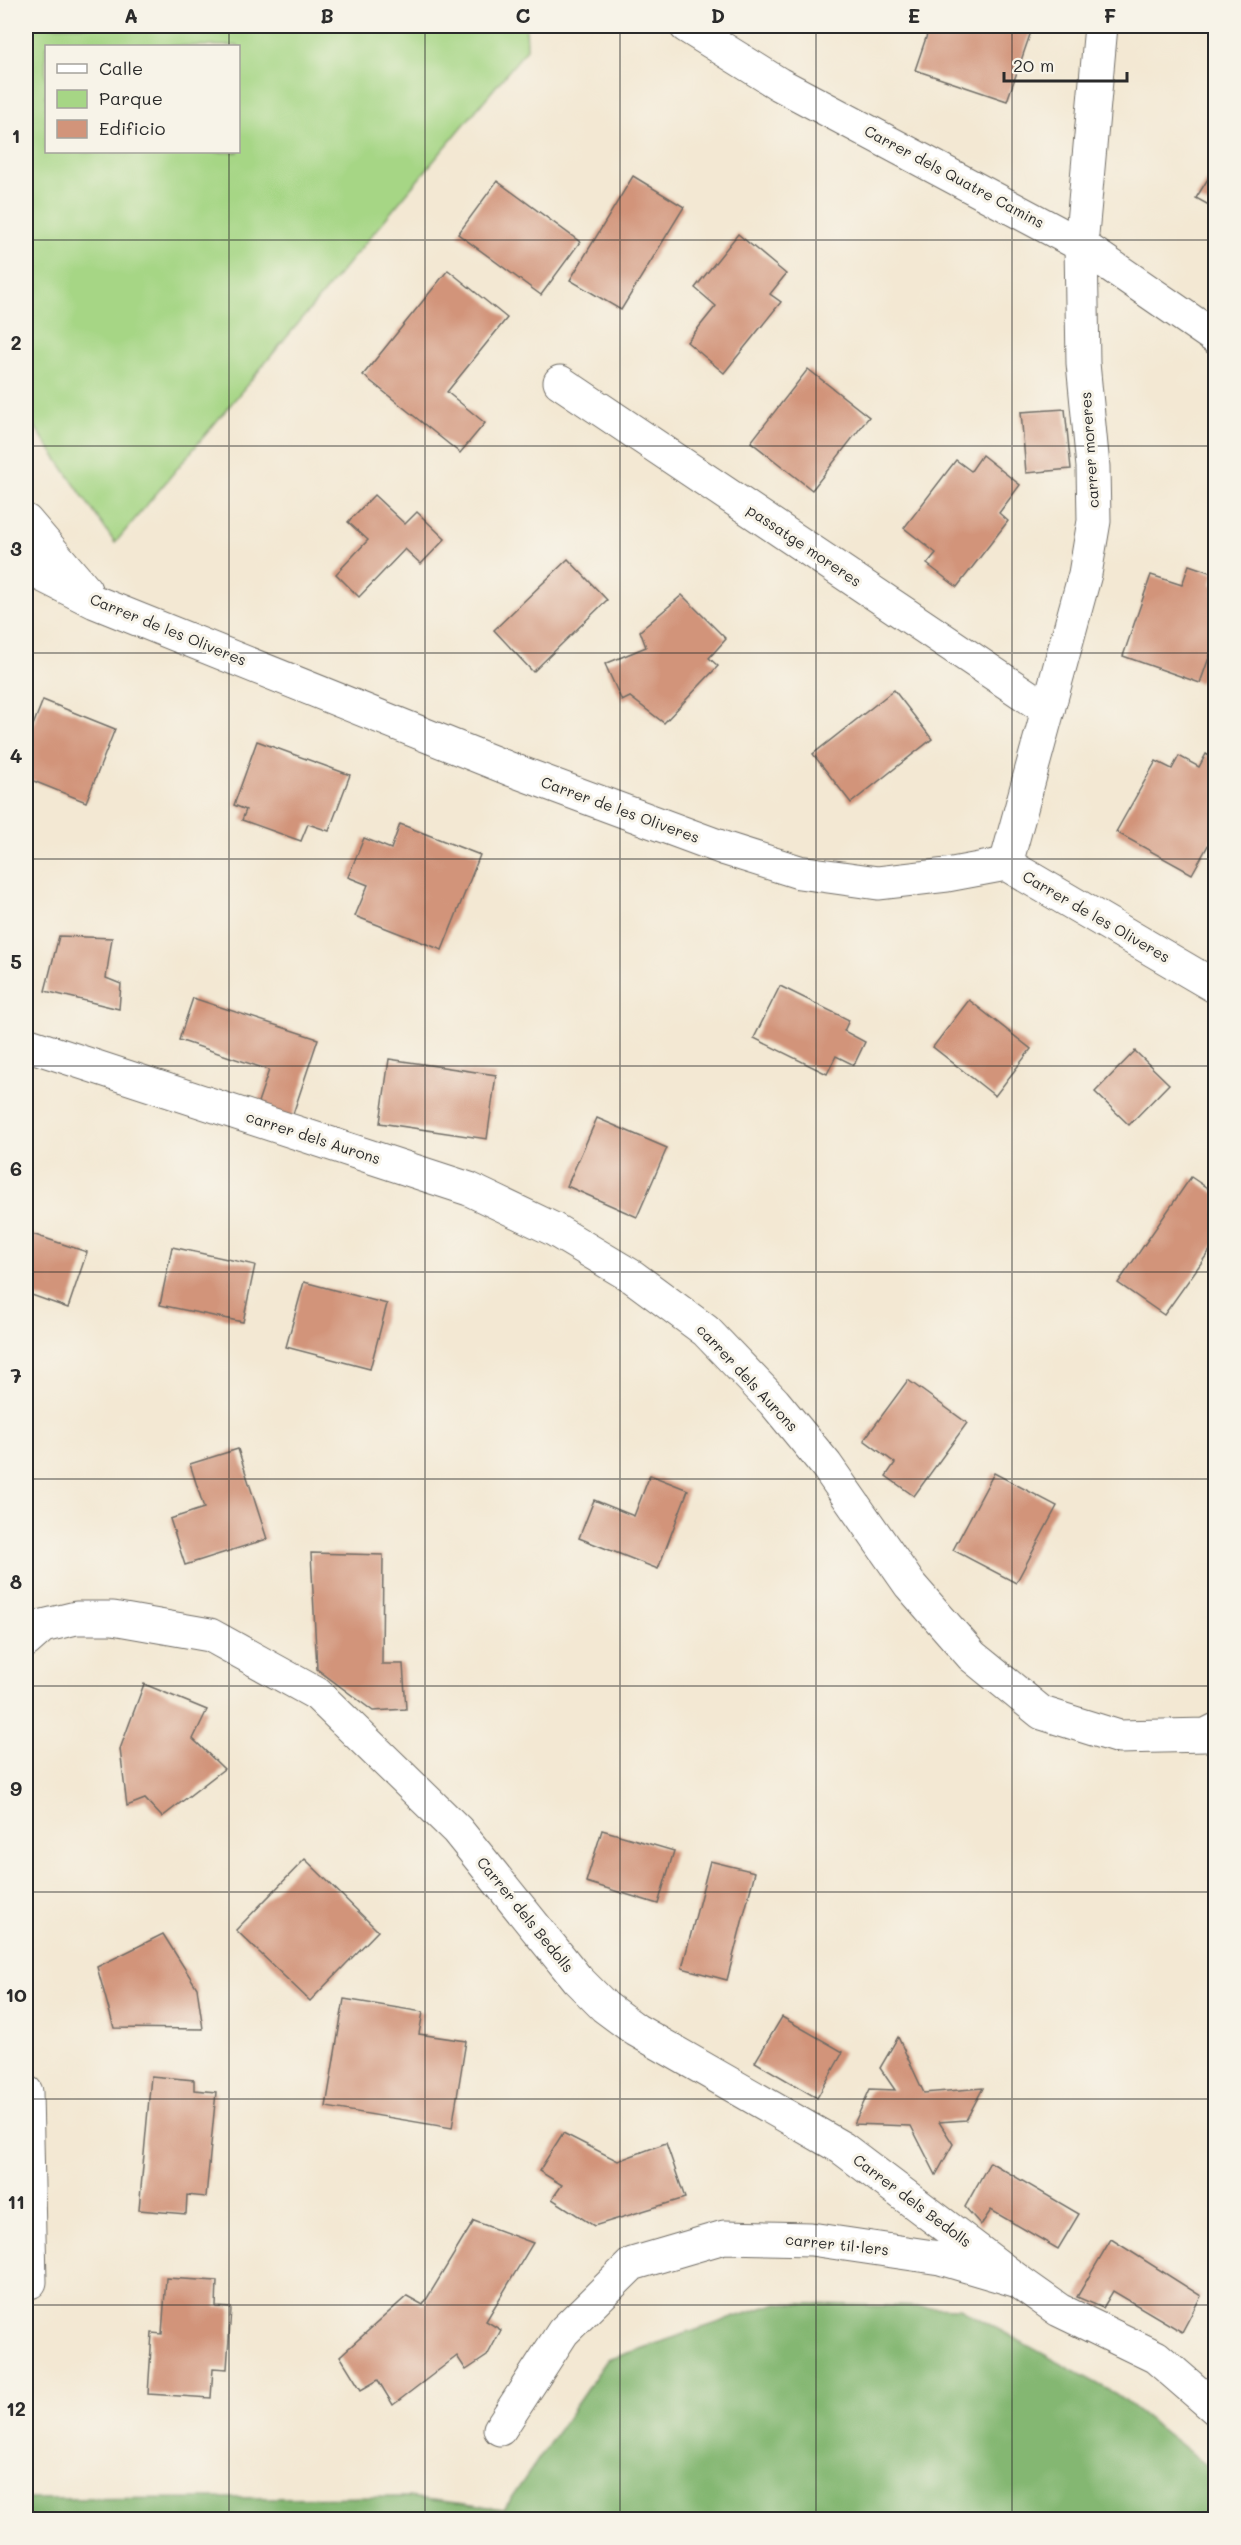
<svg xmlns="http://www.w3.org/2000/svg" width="1241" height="2545" viewBox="0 0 1241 2545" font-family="Mali,sans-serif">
<rect width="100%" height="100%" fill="#f7f3e8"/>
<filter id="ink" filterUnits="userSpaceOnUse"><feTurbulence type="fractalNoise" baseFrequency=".0167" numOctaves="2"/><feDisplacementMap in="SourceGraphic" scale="12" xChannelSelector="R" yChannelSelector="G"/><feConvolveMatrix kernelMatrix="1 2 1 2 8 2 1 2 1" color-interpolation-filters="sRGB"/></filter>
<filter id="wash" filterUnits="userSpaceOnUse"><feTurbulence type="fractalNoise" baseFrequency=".008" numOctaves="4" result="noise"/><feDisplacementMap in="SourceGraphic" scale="24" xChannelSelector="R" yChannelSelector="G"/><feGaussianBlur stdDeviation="1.35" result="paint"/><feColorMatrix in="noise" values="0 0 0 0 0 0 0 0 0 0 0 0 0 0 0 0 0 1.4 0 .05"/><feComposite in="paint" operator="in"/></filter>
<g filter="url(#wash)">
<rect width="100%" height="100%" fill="#f3e8d3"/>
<path fill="#a6d685" stroke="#688058" stroke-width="1.5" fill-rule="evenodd" d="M 26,26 L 526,26 L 527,49 L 115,543 L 26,414 ZM 46,46 L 238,46 L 238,152 L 46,152 Z"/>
<path fill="#84b772" stroke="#58714e" stroke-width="1.5" d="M 777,2303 L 960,2308 L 1116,2394 L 1215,2472 L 1215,2519 L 26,2519 L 26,2499 L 409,2497 L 504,2509 L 607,2360 Z"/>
<g id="blocks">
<g fill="#d2947a">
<path d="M 930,26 L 1033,26 L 1007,101 L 915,70 Z"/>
<path d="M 1216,166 L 1216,209 L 1196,198 Z"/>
<path d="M 633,176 L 684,207 L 621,310 L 570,280 Z"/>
<path d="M 497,181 L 580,242 L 541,295 L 458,234 Z"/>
<path d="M 738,234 L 786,274 L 770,294 L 781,302 L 724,373 L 687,342 L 716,306 L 695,288 Z"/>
<path d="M 448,270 L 507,318 L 447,392 L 485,423 L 460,453 L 363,375 Z"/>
<path d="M 808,369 L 869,417 L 812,490 L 751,442 Z"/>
<path d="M 1065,409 L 1071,469 L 1026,473 L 1021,412 Z"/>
<path d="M 982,455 L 1020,485 L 999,513 L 1008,521 L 957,587 L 927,564 L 936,553 L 904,528 L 956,460 L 971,471 Z"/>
<path d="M 374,495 L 405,524 L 417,512 L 445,539 L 421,564 L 405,549 L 359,597 L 336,574 L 368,540 L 348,522 Z"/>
<path d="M 568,559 L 607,600 L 533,672 L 494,630 Z"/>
<path d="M 1189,565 L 1215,574 L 1211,584 L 1216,586 L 1216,638 L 1200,683 L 1123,656 L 1151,575 L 1182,585 Z"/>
<path d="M 682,595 L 726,639 L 709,658 L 718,666 L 664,723 L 630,697 L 622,701 L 605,664 L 646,647 L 640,631 Z"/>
<path d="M 894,690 L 932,739 L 851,803 L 813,754 Z"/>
<path d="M 43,700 L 115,729 L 86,802 L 26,778 L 26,743 Z"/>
<path d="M 257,741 L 350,775 L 329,831 L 308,824 L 301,841 L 242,820 L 246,810 L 234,805 Z"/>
<path d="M 1206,754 L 1216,760 L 1216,831 L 1192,874 L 1116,832 L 1156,761 L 1172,769 L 1179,756 L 1199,767 Z"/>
<path d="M 400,824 L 480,855 L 442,950 L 355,916 L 368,885 L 348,877 L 364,838 L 391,849 Z"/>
<path d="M 59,936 L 112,938 L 106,978 L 121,984 L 119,1009 L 45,991 Z"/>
<path d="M 780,986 L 849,1020 L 844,1031 L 865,1042 L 854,1065 L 836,1056 L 827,1074 L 754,1038 Z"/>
<path d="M 193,998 L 318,1039 L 290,1123 L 255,1111 L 269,1070 L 179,1040 Z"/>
<path d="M 969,1000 L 1031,1049 L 995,1096 L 933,1047 Z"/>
<path d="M 1135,1051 L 1169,1084 L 1129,1125 L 1095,1092 Z"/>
<path d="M 389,1059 L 496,1075 L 487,1139 L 380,1123 Z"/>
<path d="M 597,1118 L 667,1148 L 637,1217 L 567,1186 Z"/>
<path d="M 1191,1177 L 1216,1194 L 1216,1242 L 1164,1315 L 1118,1283 Z"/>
<path d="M 26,1232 L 87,1252 L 68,1308 L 26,1293 Z"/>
<path d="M 172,1247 L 255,1265 L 243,1322 L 160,1305 Z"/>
<path d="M 304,1282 L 387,1304 L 370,1369 L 286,1347 Z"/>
<path d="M 908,1380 L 967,1423 L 914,1496 L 886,1476 L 895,1463 L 864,1440 Z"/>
<path d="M 238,1449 L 267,1539 L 185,1565 L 170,1519 L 204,1508 L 190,1464 Z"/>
<path d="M 994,1473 L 1057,1506 L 1016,1583 L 953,1550 Z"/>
<path d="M 650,1475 L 688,1490 L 658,1569 L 579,1538 L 594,1500 L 634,1516 Z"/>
<path d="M 311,1553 L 383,1555 L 382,1664 L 403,1664 L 406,1709 L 373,1711 L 317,1669 Z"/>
<path d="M 144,1684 L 207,1710 L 193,1739 L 224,1769 L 162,1817 L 145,1799 L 127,1806 L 120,1749 Z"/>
<path d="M 602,1830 L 674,1851 L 658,1904 L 586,1882 Z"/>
<path d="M 305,1859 L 378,1931 L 310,2001 L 236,1930 Z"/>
<path d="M 710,1861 L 755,1872 L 727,1980 L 682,1968 Z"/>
<path d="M 163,1934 L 197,1988 L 203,2029 L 114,2028 L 97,1967 Z"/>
<path d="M 344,1999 L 423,2012 L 419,2034 L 466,2041 L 452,2128 L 326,2107 Z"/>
<path d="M 782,2017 L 843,2052 L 817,2098 L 755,2062 Z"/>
<path d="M 898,2037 L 924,2093 L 983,2088 L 966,2120 L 939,2122 L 953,2144 L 936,2175 L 911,2126 L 854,2124 L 870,2089 L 895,2090 L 880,2068 Z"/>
<path d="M 151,2076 L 194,2080 L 194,2090 L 216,2092 L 206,2197 L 187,2195 L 186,2214 L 139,2210 Z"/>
<path d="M 563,2133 L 618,2161 L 666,2143 L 685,2198 L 594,2226 L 552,2199 L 562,2185 L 539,2171 Z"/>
<path d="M 990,2162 L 1079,2214 L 1058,2249 L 991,2210 L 981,2225 L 965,2207 Z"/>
<path d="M 474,2221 L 533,2243 L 486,2321 L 501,2330 L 487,2356 L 466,2370 L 457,2356 L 393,2405 L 378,2380 L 361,2390 L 340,2356 L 407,2296 L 423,2305 Z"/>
<path d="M 1111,2239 L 1201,2296 L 1182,2332 L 1113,2291 L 1103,2308 L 1077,2297 Z"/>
<path d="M 166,2278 L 217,2281 L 216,2307 L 231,2308 L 227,2369 L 213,2368 L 211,2398 L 148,2394 L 152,2333 L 162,2334 Z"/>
<path d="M 1216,2358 L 1216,2372 L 1209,2368 Z"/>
</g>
</g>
</g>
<g filter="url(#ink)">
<use href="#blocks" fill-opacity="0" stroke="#716d66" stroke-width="1.5"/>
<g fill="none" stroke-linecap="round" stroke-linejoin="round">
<g stroke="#716d66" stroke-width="35">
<g id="minor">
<path d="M 686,26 L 779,84 L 1081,245 L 1216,338"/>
<path d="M 560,382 L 1048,710"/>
<path d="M 26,521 L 85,590"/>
<path d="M 26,567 L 95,602 L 510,769 L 726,849 L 799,872 L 878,883 L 947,875 L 1006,864 L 1216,987"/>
<path d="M 1006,864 L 1085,574 L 1094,521 L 1093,467 L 1083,363 L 1081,245 L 1101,26"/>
<path d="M 26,1044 L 469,1189 L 553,1229 L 633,1277 L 706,1331 L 774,1402 L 826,1465 L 910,1585 L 972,1656 L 1042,1713 L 1119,1737 L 1206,1735 L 1216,1730"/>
<path d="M 26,1641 L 43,1626 L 76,1618 L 113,1618 L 210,1635 L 317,1694 L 457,1830 L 577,1979 L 605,2007 L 636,2030 L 842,2148 L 1018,2281"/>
<path d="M 26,2092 L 30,2282"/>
<path d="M 500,2429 L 563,2332 L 632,2264 L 724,2237 L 811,2239 L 940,2258 L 1018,2281 L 1059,2310 L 1156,2357 L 1216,2409"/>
</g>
</g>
<use href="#minor" stroke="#fff" stroke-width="33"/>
</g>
</g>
<path fill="none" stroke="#2b2b2b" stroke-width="1.5" stroke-opacity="0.55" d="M 229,26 L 229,46M 425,26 L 425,2520M 620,26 L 620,2520M 816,26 L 816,2520M 1012,26 L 1012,2520M 229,152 L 229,2520M 26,240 L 1216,240M 26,446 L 1216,446M 26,653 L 1216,653M 26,859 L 1216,859M 26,1066 L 1216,1066M 26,1272 L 1216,1272M 26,1479 L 1216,1479M 26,1686 L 1216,1686M 26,1892 L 1216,1892M 26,2099 L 1216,2099M 26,2305 L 1216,2305"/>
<g text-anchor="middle" stroke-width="6" stroke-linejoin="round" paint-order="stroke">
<g font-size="15" fill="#2b2b2b" stroke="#f7f3e8">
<text transform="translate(954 177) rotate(28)" y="5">Carrer dels Quatre Camins</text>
<text transform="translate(1090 450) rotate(-94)" y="5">carrer moreres</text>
<text transform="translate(804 546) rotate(34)" y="5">passatge moreres</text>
<text transform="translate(168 630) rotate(22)" y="5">Carrer de les Oliveres</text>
<text transform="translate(620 810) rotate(20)" y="5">Carrer de les Oliveres</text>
<text transform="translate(1096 917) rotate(30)" y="5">Carrer de les Oliveres</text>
<text transform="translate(313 1138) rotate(18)" y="5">carrer dels Aurons</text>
<text transform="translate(747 1378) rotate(47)" y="5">carrer dels Aurons</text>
<text transform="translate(525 1915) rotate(51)" y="5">Carrer dels Bedolls</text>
<text transform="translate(912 2201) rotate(37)" y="5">Carrer dels Bedolls</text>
<text transform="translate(837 2245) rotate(6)" y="5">carrer til·lers</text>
</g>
</g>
<rect width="1241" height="2545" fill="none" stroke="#f7f3e8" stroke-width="66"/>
<rect x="45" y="45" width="195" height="108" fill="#f7f3e8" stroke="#a5a39c" stroke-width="1.5"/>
<rect x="57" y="64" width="30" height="9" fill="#ffffff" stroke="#a5a39c" stroke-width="1.5"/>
<text x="99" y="75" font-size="18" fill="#2b2b2b">Calle</text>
<rect x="57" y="90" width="30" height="18" fill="#a6d685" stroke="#a5a39c" stroke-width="1.5"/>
<text x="99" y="105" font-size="18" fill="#2b2b2b">Parque</text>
<rect x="57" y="120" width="30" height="18" fill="#d2947a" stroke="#a5a39c" stroke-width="1.5"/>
<text x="99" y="135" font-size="18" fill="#2b2b2b">Edificio</text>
<path d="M1004 72v9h123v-9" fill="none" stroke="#2b2b2b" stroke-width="3"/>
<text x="1013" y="72" font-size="18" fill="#2b2b2b" stroke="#f7f3e8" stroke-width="4.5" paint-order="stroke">20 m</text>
<rect x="33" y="33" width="1175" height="2479" fill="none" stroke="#2b2b2b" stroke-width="2"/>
<g font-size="20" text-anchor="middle" font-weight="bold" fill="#2b2b2b">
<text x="131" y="23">A</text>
<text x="327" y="23">B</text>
<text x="523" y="23">C</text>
<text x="718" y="23">D</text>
<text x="914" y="23">E</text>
<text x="1110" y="23">F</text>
<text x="16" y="143">1</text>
<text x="16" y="350">2</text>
<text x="16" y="556">3</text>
<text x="16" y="763">4</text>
<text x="16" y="969">5</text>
<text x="16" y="1176">6</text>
<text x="16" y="1383">7</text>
<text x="16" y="1589">8</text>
<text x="16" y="1796">9</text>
<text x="16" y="2002">10</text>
<text x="16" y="2209">11</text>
<text x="16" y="2416">12</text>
</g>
</svg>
